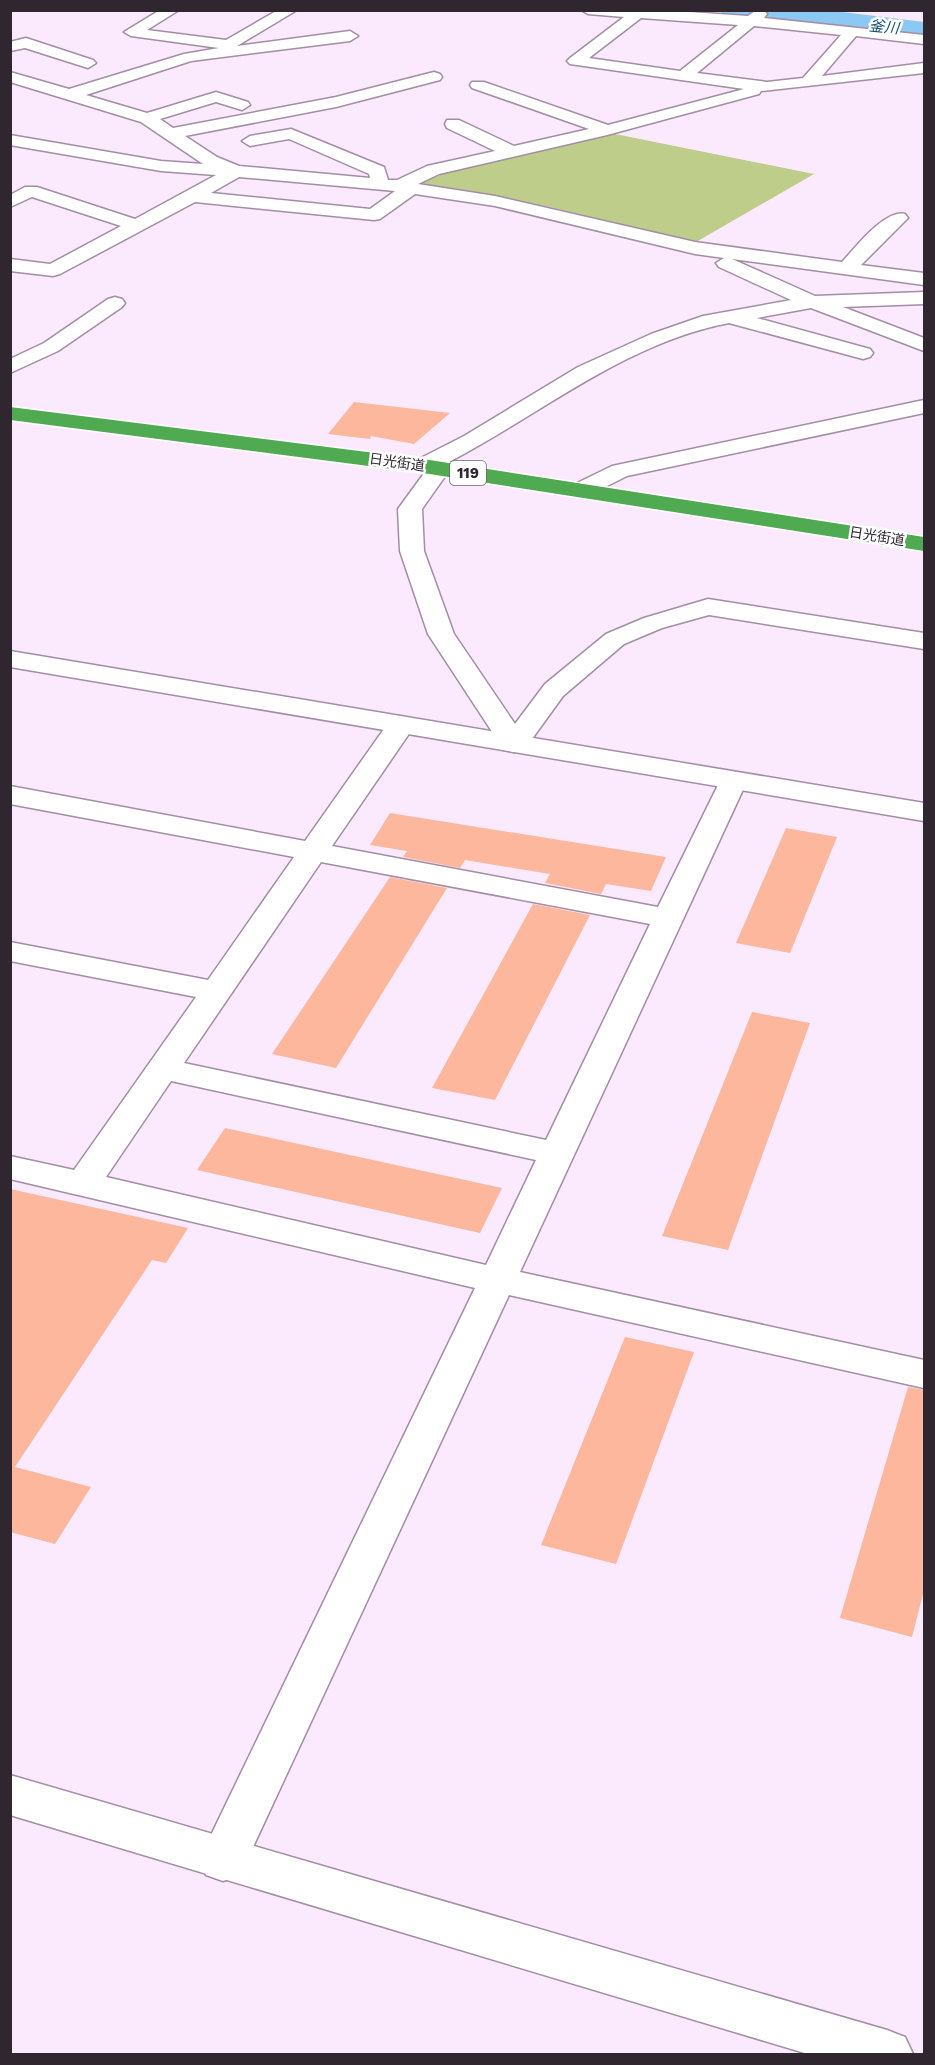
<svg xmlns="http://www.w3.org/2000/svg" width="935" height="2065" viewBox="0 0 935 2065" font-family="'Work Sans','Noto Sans JP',sans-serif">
<rect width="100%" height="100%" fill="#fbe9fe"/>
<path fill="#becd89" d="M 615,134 L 814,174 L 696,242 L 545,206 L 416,184 L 454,170 Z"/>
<path fill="#8cc8f4" d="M 779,12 L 924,27 L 924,33 L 771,17 Z"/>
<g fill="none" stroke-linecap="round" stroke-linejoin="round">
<path fill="#8cc8f4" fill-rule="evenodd" d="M 720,10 L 826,10 L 924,22 L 924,42 L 736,20 L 724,17 Z"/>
</g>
<g fill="#fcb79d">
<path d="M 354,402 L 450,413 L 414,444 L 371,436 L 370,439 L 328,434 Z"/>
<path d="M 390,813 L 666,857 L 651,891 L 606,884 L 601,894 L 545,883 L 550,874 L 465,860 L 460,868 L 403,857 L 407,851 L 370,845 Z"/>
<path d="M 786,828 L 837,837 L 790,953 L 736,943 Z"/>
<path d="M 390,877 L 447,888 L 336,1068 L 272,1054 Z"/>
<path d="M 533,904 L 590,915 L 495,1100 L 432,1088 Z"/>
<path d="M 752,1012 L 810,1023 L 728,1250 L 662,1236 Z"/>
<path d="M 225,1128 L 502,1188 L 480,1233 L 197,1170 Z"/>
<path d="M 10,1189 L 188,1228 L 166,1263 L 152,1260 L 15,1467 L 91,1487 L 55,1544 L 10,1532 Z"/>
<path d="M 625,1337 L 694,1352 L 616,1564 L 541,1545 Z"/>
<path d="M 908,1387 L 924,1390 L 924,1590 L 912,1637 L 840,1618 Z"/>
</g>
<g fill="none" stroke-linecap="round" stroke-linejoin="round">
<g stroke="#a28da5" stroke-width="3">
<g id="street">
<path d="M 160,10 L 179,10 L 147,30 L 226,40 L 278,10 L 297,10 L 237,46 L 350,31 L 358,36 L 350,41 L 191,61 L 86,95 L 147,113 L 216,92 L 248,102 L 250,105 L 242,110 L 216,102 L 160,119 L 173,128 L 336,97 L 434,72 L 440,74 L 442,77 L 440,80 L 336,107 L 185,136 L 217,157 L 239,166 L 370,178 L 369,174 L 289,139 L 250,146 L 242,141 L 250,136 L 291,129 L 384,167 L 388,180 L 397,180 L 427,166 L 495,151 L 447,128 L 445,124 L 447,120 L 459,120 L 514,146 L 589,129 L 472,88 L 470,85 L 472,82 L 484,82 L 608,125 L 744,89 L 570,64 L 567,61 L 570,58 L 624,17 L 588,14 L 581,10 L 660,10 L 748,16 L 755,11 L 764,10 L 767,14 L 764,18 L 924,35 L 924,44 L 856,36 L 822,76 L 924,63 L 924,73 L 761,91 L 759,94 L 607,135 L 439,174 L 418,184 L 495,196 L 695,242 L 842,262 C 855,248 885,209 905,214 L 908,218 L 861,265 L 924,273 L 924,285 L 732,259 L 815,296 L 924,292 L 924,304 L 843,307 L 924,338 L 924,351 L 811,308 L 757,318 L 870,349 L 873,353 L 870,357 L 863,359 L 729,323 C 624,343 540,415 447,463 L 451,468 L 422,509 L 424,551 L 454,634 L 515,724 L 545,684 L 606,634 L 644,618 L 708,599 L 924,633 L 924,649 L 709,615 L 662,628 L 624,644 L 563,696 L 524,750 L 514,752 L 504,750 L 428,634 L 400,551 L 398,509 L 425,472 L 415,471 L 412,466 L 415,461 L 464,436 L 578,367 L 651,334 L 703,316 L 791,300 L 719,267 L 716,263 L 724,258 L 695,254 L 495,206 L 415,194 L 380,219 L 374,220 L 195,202 L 60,274 L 53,276 L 10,271 L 10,259 L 50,264 L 121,226 L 32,197 L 10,207 L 10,195 L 25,187 L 37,187 L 135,219 L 216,175 L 161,171 L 10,145 L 10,135 L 161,161 L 203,164 L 141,122 L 10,82 L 10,72 L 69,89 L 184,54 L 219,48 L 131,36 L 124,32 ZM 641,18 L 738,25 L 680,71 L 589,58 ZM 754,26 L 841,35 L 803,78 L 767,82 L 697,73 ZM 239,177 L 395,191 L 370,209 L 211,193 Z"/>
<path d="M 26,38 L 93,60 L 96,63 L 88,68 L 25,48 L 10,51 L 10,42 Z"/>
<path d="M 115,297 L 122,299 L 125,303 L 122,307 L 58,351 L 10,373 L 10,359 L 44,343 L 108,299 Z"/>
<path d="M 924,400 L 924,413 L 627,476 L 589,495 L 573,495 L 569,490 L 573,485 L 612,466 Z"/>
<path d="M 401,717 L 411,719 L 415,725 L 332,846 L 658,907 L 723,775 L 733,772 L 743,775 L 747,781 L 520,1272 L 924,1360 L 924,1388 L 509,1295 L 240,1875 L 223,1881 L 206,1875 L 199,1860 L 475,1288 L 10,1179 L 10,1156 L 74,1170 L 196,997 L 10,961 L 10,942 L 208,980 L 294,857 L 10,804 L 10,786 L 305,841 L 391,719 ZM 321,862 L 650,924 L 546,1140 L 184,1063 ZM 171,1081 L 536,1160 L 486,1265 L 106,1177 Z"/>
</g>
</g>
<g stroke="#a28da5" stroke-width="3">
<g id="secondary">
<path d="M 10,651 L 924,803 L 924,821 L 10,667 Z"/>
<path d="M 10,1775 L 887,2030 L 905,2037 L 913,2054 L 808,2054 L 10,1815 Z"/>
</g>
</g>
<g stroke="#fff" stroke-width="3">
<path id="highway" d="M 10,407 L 423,459 L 924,537 L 924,551 L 423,473 L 10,420 Z"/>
</g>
<use href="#street" fill="#fff" fill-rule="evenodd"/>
<use href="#secondary" fill="#fff" fill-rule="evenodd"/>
<use href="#highway" fill="#4faa51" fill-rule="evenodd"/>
</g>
<g text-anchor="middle" stroke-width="5" stroke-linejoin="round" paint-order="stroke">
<g font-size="14" fill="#2f2630" stroke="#fff">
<text transform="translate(397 462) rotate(8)" y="5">日光街道</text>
<text transform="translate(877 536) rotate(9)" y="5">日光街道</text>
</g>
<g font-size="15" font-style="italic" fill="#154f73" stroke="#fff">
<text transform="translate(884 27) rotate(6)" y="5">釜川</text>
</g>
<rect fill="#fff" stroke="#6d676e" stroke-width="1.5" x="450" y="461" width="36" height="24" rx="4.5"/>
<g font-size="15" font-weight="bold" fill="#2f2630">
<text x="468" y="478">119</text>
</g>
</g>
<rect width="935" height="2065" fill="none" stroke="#2f2630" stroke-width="24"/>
</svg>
